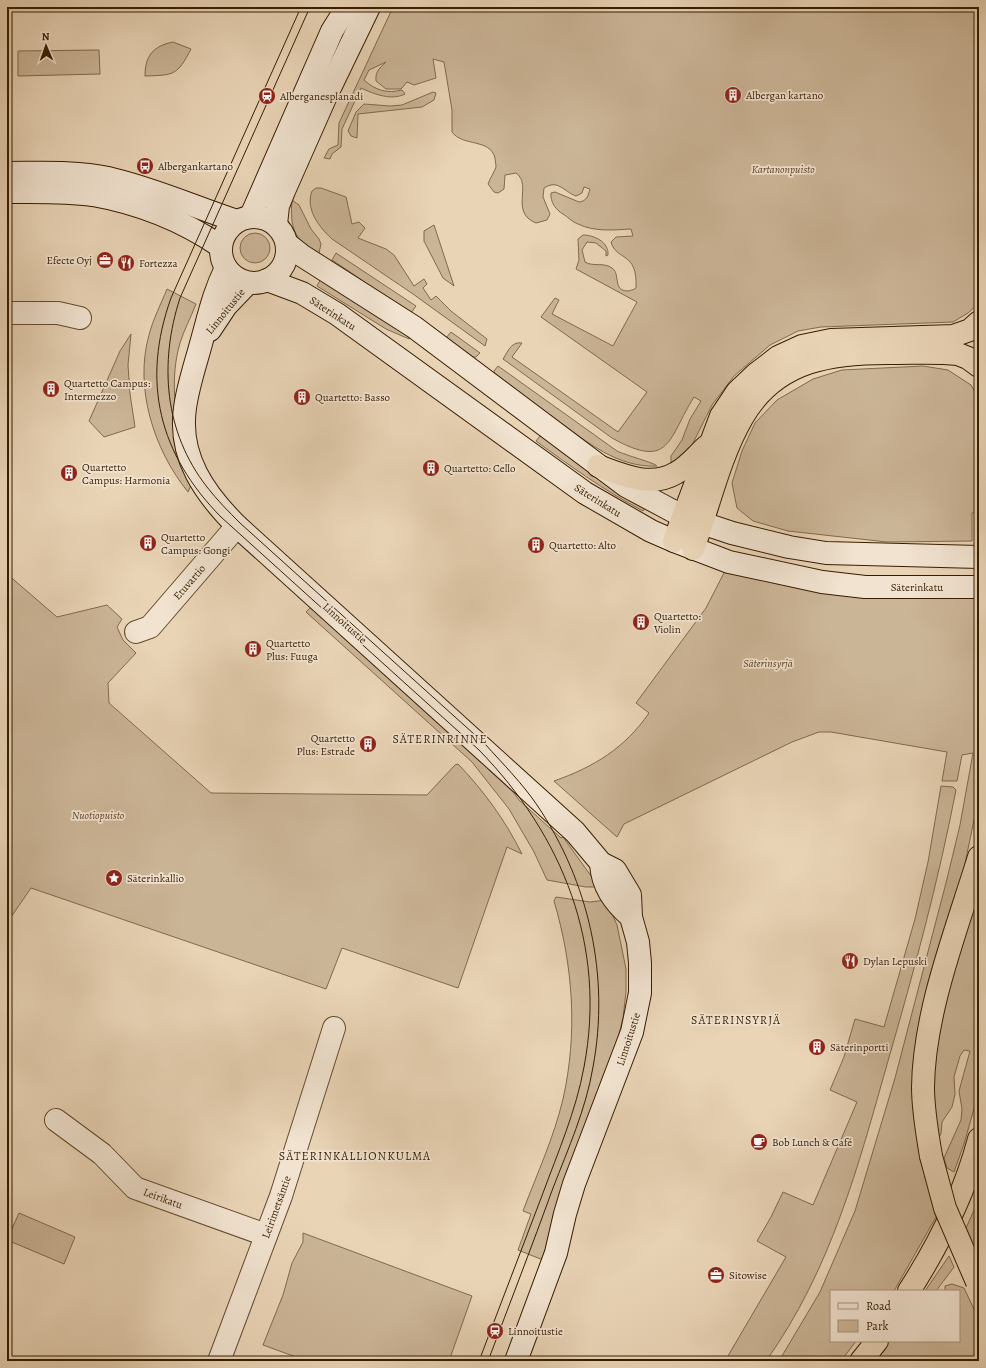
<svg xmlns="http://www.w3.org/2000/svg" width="986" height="1368" viewBox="0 0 986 1368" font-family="Alegreya,serif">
<rect width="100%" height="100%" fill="#e9d4b6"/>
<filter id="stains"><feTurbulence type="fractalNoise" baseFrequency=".005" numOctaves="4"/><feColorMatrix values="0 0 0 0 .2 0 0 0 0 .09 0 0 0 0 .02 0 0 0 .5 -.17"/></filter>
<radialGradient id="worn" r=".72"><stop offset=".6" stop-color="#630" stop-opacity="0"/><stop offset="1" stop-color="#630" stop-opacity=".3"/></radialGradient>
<g fill="#cbb597" stroke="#81694c">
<path d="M 393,7 L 979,7 L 979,303 L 968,313 L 953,322 L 821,327 L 798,331 L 770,345 L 734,376 L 712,405 L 692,445 L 671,464 L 671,456 L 682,440 L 690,419 L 701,401 L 694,397 C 668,438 671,471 612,438 L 503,359 C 508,351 512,341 522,343 L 512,357 L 618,432 L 647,392 L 541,317 L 555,298 L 559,300 L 552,314 L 613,346 L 637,302 L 576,269 L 579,260 L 578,239 L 583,235 C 594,235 609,242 608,255 L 606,256 L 606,251 L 596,243 L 587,242 L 582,250 L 585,262 C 593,267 604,262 612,268 C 621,274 612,291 628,291 C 632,290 633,290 636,288 C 638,251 616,261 611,242 L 616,237 L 633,236 L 631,229 C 614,230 594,232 578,224 C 572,222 568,217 563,214 C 556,210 550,202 551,193 L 555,192 L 579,202 C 587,201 588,196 590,189 L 584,187 L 582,193 L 576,196 C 563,191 558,179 544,188 L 543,197 L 550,214 L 547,220 L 536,223 C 509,212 533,185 516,173 L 505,175 L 504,189 L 498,193 L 494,192 L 488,184 C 490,178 494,173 496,167 C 496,164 495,160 495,158 C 490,138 463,147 452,132 L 452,110 L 444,62 L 433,59 L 436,78 L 414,85 L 407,82 L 401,89 L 386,89 L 376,81 C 375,71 380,68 386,62 L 369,70 L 364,80 C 375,90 387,94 402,90 L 405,94 C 391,101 374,94 361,88 L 342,129 L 341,147 L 332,154 L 330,159 L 324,158 L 329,149 L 338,145 L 339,123 Z"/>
<path d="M 173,42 L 191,49 C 177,76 174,75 145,76 C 145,56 153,46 173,42 Z"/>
<path d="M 99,50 L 100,74 L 18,76 L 18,51 Z"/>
<path d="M 433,92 L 436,93 L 434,100 L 422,107 L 358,114 L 357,138 L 351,136 L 348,131 L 356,112 L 364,104 L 390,106 L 402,105 Z"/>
<path d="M 316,188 L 321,188 L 346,197 L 352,224 L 359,222 L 365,228 L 358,238 L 386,249 L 394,255 L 414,286 L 424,279 L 427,284 L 423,288 L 431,300 L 436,296 L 451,311 L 487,339 L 485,346 L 413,294 L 332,239 C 319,227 305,209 312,191 Z"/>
<path d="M 292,200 L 299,205 L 311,229 L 319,239 L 321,244 L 319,253 C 293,240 290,227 292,200 Z"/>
<path d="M 434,225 L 454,286 L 443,278 L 424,241 L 424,231 Z"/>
<circle cx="255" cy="248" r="15"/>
<path d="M 336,253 L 416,306 L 411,313 C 383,297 359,277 332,260 Z"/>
<path d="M 324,273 L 411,336 L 409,339 L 386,329 L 317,286 Z"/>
<path d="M 167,289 L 196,304 C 191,317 184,330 180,343 C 166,391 181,439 191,485 L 188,492 C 154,450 134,388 149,335 C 153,319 161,304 167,289 Z"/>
<path d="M 451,332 L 480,353 L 476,357 L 473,357 L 446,338 Z"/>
<path d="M 131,334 L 128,365 L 130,394 L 135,427 L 104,437 L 89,421 L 120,351 Z"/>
<path d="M 498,366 L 617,451 C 625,455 655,463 657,466 C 618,468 587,442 557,420 C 536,406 516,391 495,376 L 494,371 Z"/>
<path d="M 923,366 L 948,370 L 971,385 L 979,399 L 979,512 L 972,513 L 972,541 L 887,542 L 788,531 L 753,521 L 737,508 L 732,483 L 742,451 L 755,423 L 777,400 L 813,379 L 842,370 Z"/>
<path d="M 540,436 L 554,440 L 648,502 L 643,511 C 605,491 570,466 536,441 Z"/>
<path d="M 727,567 L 979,592 L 979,796 L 963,873 L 917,1136 L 920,1158 L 936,1217 L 894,1291 L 831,1291 L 831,1341 L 856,1341 L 841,1361 L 779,1361 L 820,1292 L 855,1211 L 895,1078 L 947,879 L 960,825 L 973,753 L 962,755 L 957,781 L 942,781 L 947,752 L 831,732 L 819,732 L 792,742 L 624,824 L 617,837 L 554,781 C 594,767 625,748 649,713 L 636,703 L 706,608 Z"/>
<path d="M 7,574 L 57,617 L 107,605 L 122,619 L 117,627 L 123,640 L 136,653 L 108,683 L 109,703 L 211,793 L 427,795 L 455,765 L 458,764 C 484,791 505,820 522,854 L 507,847 L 458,988 L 342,948 L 326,989 L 31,888 L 7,923 Z"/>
<path d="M 311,607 L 490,768 L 489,770 L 514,793 L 519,800 L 561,838 L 563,837 L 599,887 L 586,887 L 547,880 L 534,852 L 509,809 L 472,762 L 306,612 Z"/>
<path d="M 941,786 L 953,787 L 956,790 C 938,883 914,971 888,1061 C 858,1167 831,1270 766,1361 L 725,1361 L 786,1257 L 757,1241 L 771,1217 L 783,1192 L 813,1205 L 857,1102 L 830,1090 L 844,1057 L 855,1019 L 884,1027 L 915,919 L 928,862 Z"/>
<path d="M 979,878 L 979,1091 L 964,1144 L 954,1172 L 947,1168 L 944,1158 L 961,1120 L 962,1109 L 959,1091 L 970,1051 L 964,1050 L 960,1056 L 954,1077 L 955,1094 L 952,1107 L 942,1122 L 941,1134 L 937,1140 L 933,1112 L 933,1049 Z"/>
<path d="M 556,897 L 590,902 L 606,900 L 617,925 L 626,969 L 626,992 L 623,1018 L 617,1042 L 554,1212 L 543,1260 L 518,1250 L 531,1214 L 523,1211 C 537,1174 554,1137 563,1099 C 578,1033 573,965 554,901 Z"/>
<path d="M 979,1199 L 979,1263 L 966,1228 Z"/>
<path d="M 19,1213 L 75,1237 L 64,1264 L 7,1240 Z"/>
<path d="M 303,1233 L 472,1296 L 449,1361 L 307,1361 L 263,1345 L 283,1295 L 292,1263 L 303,1242 Z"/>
<path d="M 949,1256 L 954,1267 L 936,1291 L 925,1291 Z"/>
<path d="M 952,1284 L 964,1288 L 979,1320 L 979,1361 L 873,1361 L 888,1341 L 959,1341 L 959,1291 L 945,1291 L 945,1286 Z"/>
</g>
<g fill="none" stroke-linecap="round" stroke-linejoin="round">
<g stroke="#644b2e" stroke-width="24">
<g id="street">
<path d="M 7,313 L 58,313 L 80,318"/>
<path d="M 136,632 L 150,627 L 237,526"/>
<path d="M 56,1120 L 102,1154 L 135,1188 L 266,1235"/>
<path d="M 219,1361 L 281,1196 L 334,1028"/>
</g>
</g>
<g stroke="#371d00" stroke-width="24">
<g id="secondary">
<path d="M 7,173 C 41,173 75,171 108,178 C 152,188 194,207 237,221"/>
<path d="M 7,192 C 35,192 65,191 93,195 C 138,203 183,221 220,246"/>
<path d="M 251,216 L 332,31 L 347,7"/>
<circle cx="254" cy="250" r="33"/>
<path d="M 276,224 L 278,206 L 284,191 L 326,96 L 369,7"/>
<path d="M 287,244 L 301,255 L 414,327 L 626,486 L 684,517 L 732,533 L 789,547 L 826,553 L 979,557"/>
<path d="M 226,268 C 214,292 209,315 202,340 C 196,363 188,385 185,408 C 178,457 205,494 237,526 L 575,832 L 601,863 L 615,870 L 630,895 L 631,917 L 638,942 L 640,963 L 640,993 L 632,1032 L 574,1184 L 565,1214 L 556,1253 L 516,1361"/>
<path d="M 267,280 L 302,293 L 337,314 L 585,493 L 651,531 L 674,541 L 729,562 L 822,582 L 865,587 L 979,587"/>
<path d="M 210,330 L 226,306 L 248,283"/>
<path d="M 601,863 C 602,886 614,902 631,917"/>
</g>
</g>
<g stroke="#371d00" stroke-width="24">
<g id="highway">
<path d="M 598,466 C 622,475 651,488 676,473 C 688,467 697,455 707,446"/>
<path d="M 674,541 L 721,416 L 737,392 L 756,374 L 778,357 L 802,346 L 831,340 L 953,336 L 970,330 L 979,322"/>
<path d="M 693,549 C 709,506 719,458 742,418 C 776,358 835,352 897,353 C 918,353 938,352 958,354 L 968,358 L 979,366"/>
<path d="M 931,1156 C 927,1133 923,1110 923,1087 C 924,1011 957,929 979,857"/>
<path d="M 909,1291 C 939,1244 965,1193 979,1139"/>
<path d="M 861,1361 L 877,1341"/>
</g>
</g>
<use href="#street" stroke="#f1e3d0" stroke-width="22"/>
<use href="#secondary" stroke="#f1e3d0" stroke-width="22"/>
<use href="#highway" stroke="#e9d4b6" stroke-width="22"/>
<g stroke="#371d00" stroke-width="1">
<path d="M 301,7 L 171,298 C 141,382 159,454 221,517 L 479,750 C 563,836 607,946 584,1067 C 576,1111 558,1152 543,1193 C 522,1249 500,1305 479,1361"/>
<path d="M 310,7 L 180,298 C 159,363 164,432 207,487 C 217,500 229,512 240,523 L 485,744 C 503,764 522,783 537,805 C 589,882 610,976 593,1067 C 586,1109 568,1149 553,1188 C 532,1246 510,1303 488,1361"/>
</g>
<g stroke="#371d00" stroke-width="24" stroke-linecap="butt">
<path id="highway-bridge" d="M 931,1156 L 945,1208 L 977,1282"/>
</g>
<use href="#highway-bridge" stroke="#e9d4b6" stroke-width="22"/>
</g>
<defs>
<g id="building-disc" transform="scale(0.9)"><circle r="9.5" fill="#8f2418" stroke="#f1e3d0"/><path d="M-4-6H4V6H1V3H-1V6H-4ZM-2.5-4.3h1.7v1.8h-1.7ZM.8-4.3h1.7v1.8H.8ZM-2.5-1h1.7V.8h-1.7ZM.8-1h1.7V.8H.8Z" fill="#fff"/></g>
<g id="station-disc" transform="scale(0.9)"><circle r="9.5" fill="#8f2418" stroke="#f1e3d0"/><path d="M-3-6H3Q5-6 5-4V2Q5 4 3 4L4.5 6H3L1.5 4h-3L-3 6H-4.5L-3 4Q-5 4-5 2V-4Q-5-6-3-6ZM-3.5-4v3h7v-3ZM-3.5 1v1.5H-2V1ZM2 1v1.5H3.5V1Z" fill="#fff"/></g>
<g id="bus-disc" transform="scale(0.9)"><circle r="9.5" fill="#8f2418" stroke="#f1e3d0"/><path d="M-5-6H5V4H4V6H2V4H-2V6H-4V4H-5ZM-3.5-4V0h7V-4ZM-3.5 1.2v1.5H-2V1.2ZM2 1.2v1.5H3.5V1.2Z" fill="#fff"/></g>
<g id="office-disc" transform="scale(0.9)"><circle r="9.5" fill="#8f2418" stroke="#f1e3d0"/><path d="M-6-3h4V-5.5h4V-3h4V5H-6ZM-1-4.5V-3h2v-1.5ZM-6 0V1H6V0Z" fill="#fff"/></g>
<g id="restaurant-disc" transform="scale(0.9)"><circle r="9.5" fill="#8f2418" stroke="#f1e3d0"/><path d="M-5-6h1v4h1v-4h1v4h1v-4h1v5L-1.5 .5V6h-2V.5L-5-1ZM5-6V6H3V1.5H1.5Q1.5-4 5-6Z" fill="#fff"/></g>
<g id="sight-disc" transform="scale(0.9)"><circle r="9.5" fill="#8f2418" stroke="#f1e3d0"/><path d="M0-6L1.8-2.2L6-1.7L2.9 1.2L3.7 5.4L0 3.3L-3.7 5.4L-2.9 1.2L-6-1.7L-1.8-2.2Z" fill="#fff"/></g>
<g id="cafe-disc" transform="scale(0.9)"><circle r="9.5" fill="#8f2418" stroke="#f1e3d0"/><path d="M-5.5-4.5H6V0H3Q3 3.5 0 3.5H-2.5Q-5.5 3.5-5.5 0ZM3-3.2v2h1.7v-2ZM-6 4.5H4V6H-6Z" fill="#fff"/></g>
</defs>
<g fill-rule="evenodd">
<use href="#building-disc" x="733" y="95"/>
<use href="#station-disc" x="267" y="96"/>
<use href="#bus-disc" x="145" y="166"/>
<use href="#office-disc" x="105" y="260"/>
<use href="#restaurant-disc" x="126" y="263"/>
<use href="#building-disc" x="51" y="389"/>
<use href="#building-disc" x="302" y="397"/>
<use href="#building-disc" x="431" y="468"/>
<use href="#building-disc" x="69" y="473"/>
<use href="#building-disc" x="148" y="543"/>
<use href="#building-disc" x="536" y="545"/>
<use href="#building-disc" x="641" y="622"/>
<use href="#building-disc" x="253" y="649"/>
<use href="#building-disc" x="368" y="744"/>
<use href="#sight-disc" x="114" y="878"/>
<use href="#restaurant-disc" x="850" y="961"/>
<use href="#building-disc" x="817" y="1047"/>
<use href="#cafe-disc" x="759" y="1142"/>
<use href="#office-disc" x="716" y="1275"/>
<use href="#station-disc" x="495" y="1331"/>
</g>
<g text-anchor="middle" stroke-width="3.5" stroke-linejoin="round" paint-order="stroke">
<g font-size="11" fill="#371d00" stroke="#f1e3d0" text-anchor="start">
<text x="746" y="99">Albergan kartano</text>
<text x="280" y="100">Alberganesplanadi</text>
<text x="158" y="170">Albergankartano</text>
<text x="92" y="264" text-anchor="end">Efecte Oyj</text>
<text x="139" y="267">Fortezza</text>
<text x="64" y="387">Quartetto Campus:<tspan x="64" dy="13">Intermezzo</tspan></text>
<text x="315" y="401">Quartetto: Basso</text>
<text x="82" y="471">Quartetto<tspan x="82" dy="13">Campus: Harmonia</tspan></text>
<text x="444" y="472">Quartetto: Cello</text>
<text x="161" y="541">Quartetto<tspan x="161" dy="13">Campus: Gongi</tspan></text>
<text x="549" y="549">Quartetto: Alto</text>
<text x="654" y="620">Quartetto:<tspan x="654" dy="13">Violin</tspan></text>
<text x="266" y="647">Quartetto<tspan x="266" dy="13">Plus: Fuuga</tspan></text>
<text x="355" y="742" text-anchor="end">Quartetto<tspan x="355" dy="13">Plus: Estrade</tspan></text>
<text x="127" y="882">Säterinkallio</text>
<text x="863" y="965">Dylan Lepuski</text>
<text x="830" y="1051">Säterinportti</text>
<text x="772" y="1146">Bob Lunch &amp; Café</text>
<text x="729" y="1279">Sitowise</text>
<text x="508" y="1335">Linnoitustie</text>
</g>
<g font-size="11" font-style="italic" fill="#5c4326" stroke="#f1e3d0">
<text x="783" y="173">Kartanonpuisto</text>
<text x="768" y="667">Säterinsyrjä</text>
<text x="98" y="819">Nuotiopuisto</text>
</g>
<g font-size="11" fill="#371d00" stroke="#f1e3d0">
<text transform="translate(225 311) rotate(-51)" y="4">Linnoitustie</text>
<text transform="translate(333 313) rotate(33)" y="4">Säterinkatu</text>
<text transform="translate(598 500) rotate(32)" y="4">Säterinkatu</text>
<text transform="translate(189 582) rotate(-49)" y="4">Etuvartio</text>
<text x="917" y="591">Säterinkatu</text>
<text transform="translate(345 623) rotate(42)" y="4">Linnoitustie</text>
<text transform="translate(628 1039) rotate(-72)" y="4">Linnoitustie</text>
<text transform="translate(163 1198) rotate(20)" y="4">Leirikatu</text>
<text transform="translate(276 1207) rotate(-70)" y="4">Leirimetsäntie</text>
</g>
<g font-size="12" letter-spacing="1" fill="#371d00" stroke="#f1e3d0">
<text x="440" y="743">SÄTERINRINNE</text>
<text x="736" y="1024">SÄTERINSYRJÄ</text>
<text x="355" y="1160">SÄTERINKALLIONKULMA</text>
</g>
</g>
<rect width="986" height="1368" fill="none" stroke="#e9d4b6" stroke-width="24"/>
<rect x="8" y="8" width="970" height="1352" fill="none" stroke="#371d00" stroke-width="2"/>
<rect x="12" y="12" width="962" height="1344" fill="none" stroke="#371d00"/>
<rect x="830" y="1290" width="130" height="52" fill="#f1e3d0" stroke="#a7947d"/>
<rect x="838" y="1303" width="20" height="6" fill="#f1e3d0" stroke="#a7947d"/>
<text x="866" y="1310" font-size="12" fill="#371d00">Road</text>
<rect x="838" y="1320" width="20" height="12" fill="#cbb597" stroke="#a7947d"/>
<text x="866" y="1330" font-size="12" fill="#371d00">Park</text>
<g transform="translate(46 46) rotate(358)" stroke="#f1e3d0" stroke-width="3" paint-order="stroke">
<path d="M0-3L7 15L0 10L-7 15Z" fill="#371d00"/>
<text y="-6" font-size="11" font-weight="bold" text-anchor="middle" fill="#371d00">N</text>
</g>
<rect width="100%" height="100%" filter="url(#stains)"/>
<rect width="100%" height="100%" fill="url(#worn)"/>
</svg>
